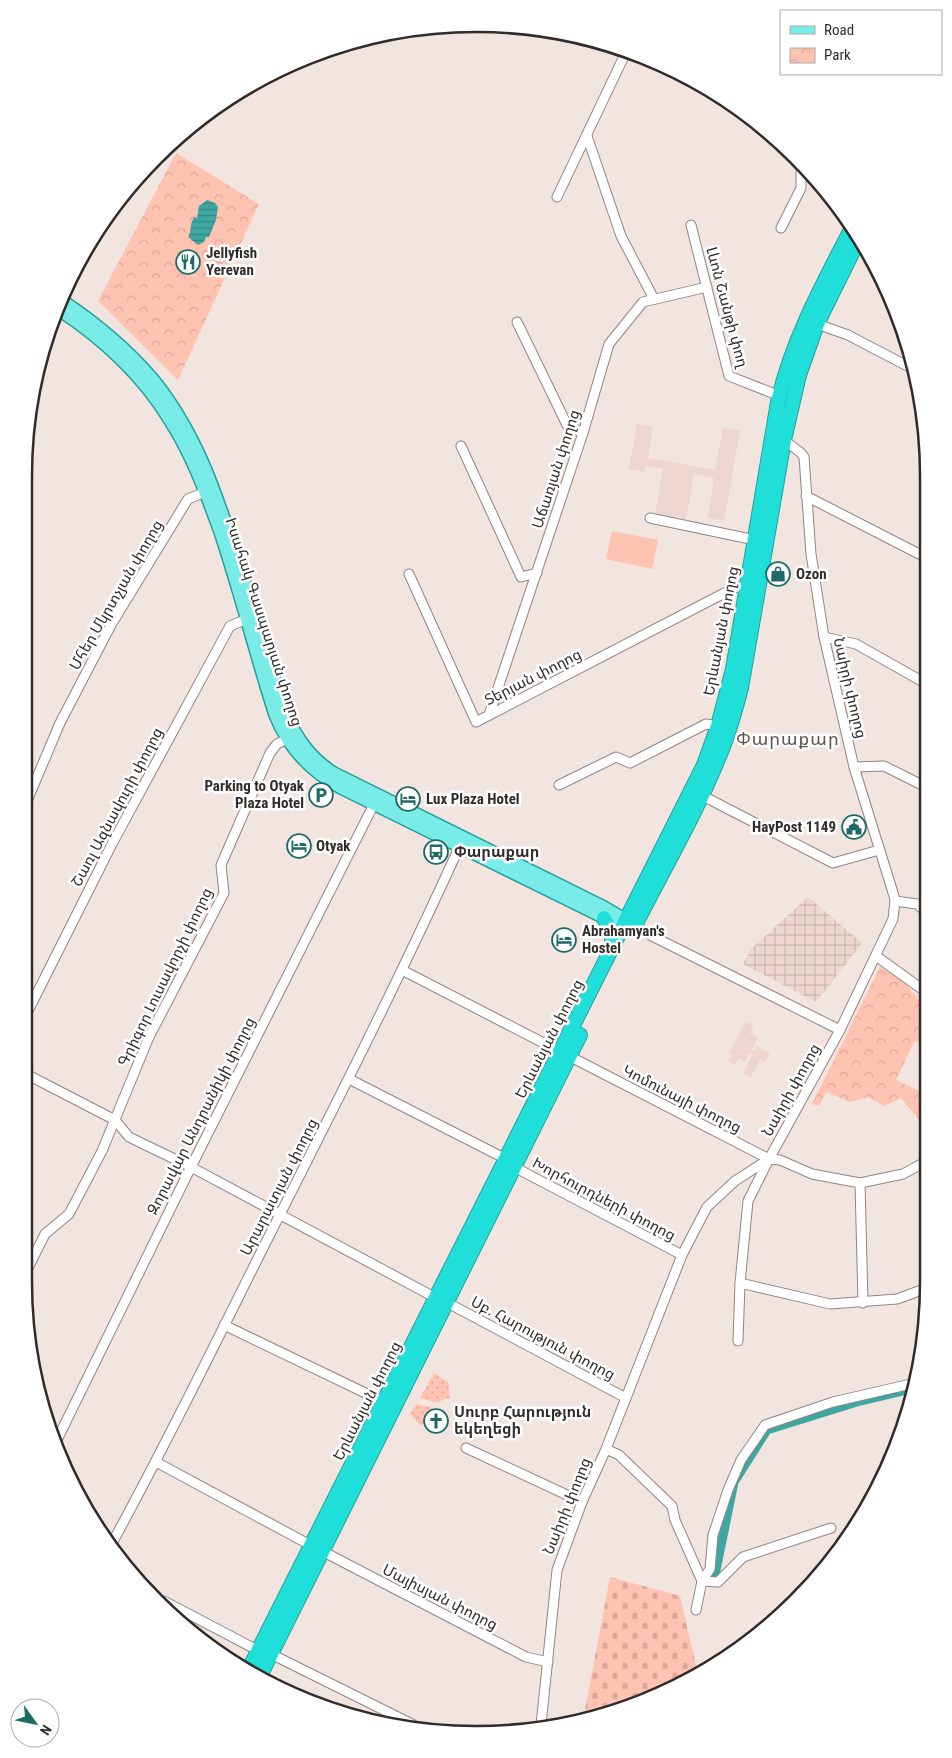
<svg xmlns="http://www.w3.org/2000/svg" width="952" height="1758" viewBox="0 0 952 1758" font-family="'Roboto Condensed','Noto Sans Armenian',sans-serif">
<defs>
<pattern id="industrial-grid" width="8" height="8" patternUnits="userSpaceOnUse" patternTransform="scale(1.25)"><rect width="8" height="8" fill="#edd6cf"/><path d="M0 4h8M4 0v8" fill="none" stroke="#ccb8b2"/></pattern>
<pattern id="grass-dots" width="8" height="8" patternUnits="userSpaceOnUse" patternTransform="scale(1.25)"><rect width="8" height="8" fill="#fec3b1"/><path d="M2 2h.1M6 6h.1" fill="none" stroke="#daa898" stroke-width="1.8" stroke-linecap="round"/></pattern>
<pattern id="cemetery-stones" width="16" height="16" patternUnits="userSpaceOnUse" patternTransform="scale(1.25)"><rect width="16" height="16" fill="#fec3b1"/><path d="M2 7V4a2 2 0 0 1 4 0v3zM10 15v-3a2 2 0 0 1 4 0v3z" fill="#daa898"/></pattern>
<pattern id="park-crowns" width="20" height="18" patternUnits="userSpaceOnUse" patternTransform="scale(1.25)"><rect width="20" height="18" fill="#fec3b1"/><path d="M2 6a3 3 0 1 1 6 0M12 15a3 3 0 1 1 6 0" fill="none" stroke="#daa898"/></pattern>
<pattern id="water-rules" width="6" height="5" patternUnits="userSpaceOnUse" patternTransform="scale(1.25)"><rect width="6" height="5" fill="#3ea7a2"/><path d="M0 2.5h6" fill="none" stroke="#358884"/></pattern>
</defs>
<rect width="100%" height="100%" fill="#f2e4df"/>
<g fill="#edd6cf">
<path d="M 637,424 L 653,427 L 648,458 L 715,470 L 723,428 L 740,431 L 724,521 L 708,518 L 714,478 L 694,474 L 686,519 L 655,514 L 663,469 L 646,466 L 644,472 L 629,469 Z"/>
<path d="M 746,1022 L 754,1026 L 750,1033 L 758,1038 L 751,1050 L 754,1051 L 757,1046 L 770,1053 L 765,1062 L 760,1060 L 751,1077 L 743,1073 L 752,1054 L 749,1053 L 745,1062 L 739,1059 L 735,1065 L 728,1061 L 731,1055 L 729,1053 Z"/>
</g>
<path fill="url(#industrial-grid)" d="M 808,897 L 862,943 L 816,1002 L 743,964 L 751,949 Z"/>
<g fill="url(#grass-dots)">
<path d="M 434,1373 L 448,1382 L 450,1398 L 444,1399 L 438,1403 L 420,1398 Z"/>
<path d="M 416,1404 L 433,1408 L 421,1426 L 410,1414 Z"/>
</g>
<path fill="url(#cemetery-stones)" d="M 610,1577 L 680,1596 L 697,1670 L 649,1700 L 584,1715 Z"/>
<g fill="url(#park-crowns)">
<path d="M 176,153 L 259,204 L 178,380 L 98,301 Z"/>
<path d="M 880,967 L 902,980 L 923,1004 L 926,1003 L 926,1041 L 914,1042 L 896,1080 L 927,1095 L 927,1127 L 925,1127 L 901,1098 L 884,1106 L 868,1097 L 850,1102 L 826,1092 L 819,1106 L 812,1104 Z"/>
</g>
<path fill="#fec3b1" d="M 612,531 L 658,540 L 652,569 L 606,559 Z"/>
<path fill="url(#water-rules)" d="M 207,200 L 215,203 L 218,207 L 216,220 L 209,237 L 206,237 L 204,242 L 198,245 L 188,237 C 192,231 189,226 194,217 L 197,218 L 199,206 Z"/>
<g fill="none" stroke-linecap="round" stroke-linejoin="round">
<path stroke="#3ea7a2" stroke-width="9" d="M 715,1575 L 734,1482 L 767,1430 L 860,1401 L 915,1388"/>
<g stroke="#928581" stroke-width="11">
<g id="minor">
<path d="M 587,136 L 621,236 L 654,299"/>
<path d="M 557,197 L 627,50"/>
<path d="M 691,225 L 729,376 L 780,396"/>
<path d="M 781,228 L 801,188 L 801,171 L 803,168"/>
<path d="M 517,322 L 567,425 L 583,433"/>
<path d="M 817,324 L 848,335 L 913,369"/>
<path d="M 461,446 L 521,577 L 537,573"/>
<path d="M 806,496 L 925,557"/>
<path d="M 650,518 L 755,540"/>
<path d="M 409,574 L 476,722 L 736,587 L 747,587"/>
<path d="M 824,637 L 856,644 L 925,683"/>
<path d="M 489,715 L 583,433 L 609,344 L 643,302 L 707,287"/>
<path d="M 854,767 L 884,766 L 926,787"/>
<path d="M 559,785 L 616,757 L 630,763 L 706,724 L 718,726"/>
<path d="M 701,795 L 833,863 L 879,850"/>
<path d="M 24,808 L 60,723 L 111,625 L 188,499 L 205,492"/>
<path d="M 895,901 L 917,904 L 926,912"/>
<path d="M 635,925 L 652,936 L 840,1030"/>
<path d="M 876,956 L 926,992"/>
<path d="M 402,970 L 561,1052"/>
<path d="M 24,1019 L 112,844 L 230,626 L 247,619"/>
<path d="M 569,1056 L 769,1159 L 780,1160 L 812,1174 L 860,1183 L 903,1174 L 927,1161"/>
<path d="M 24,1073 L 115,1120 L 129,1137 L 191,1167 L 436,1298"/>
<path d="M 349,1079 L 506,1159"/>
<path d="M 514,1167 L 682,1255"/>
<path d="M 860,1183 L 863,1303"/>
<path d="M 24,1276 L 45,1234 L 69,1214 L 102,1151 L 149,1037 L 224,893 L 221,865 L 270,753 L 277,744 L 287,739"/>
<path d="M 740,1283 L 830,1304 L 897,1299 L 927,1288"/>
<path d="M 446,1302 L 626,1398"/>
<path d="M 224,1325 L 384,1402"/>
<path d="M 738,1341 L 740,1283 L 748,1201 L 769,1159"/>
<path d="M 56,1442 L 191,1167 L 374,804"/>
<path d="M 466,1448 L 582,1502"/>
<path d="M 606,1449 L 619,1455 L 672,1506 L 675,1520 L 702,1581 L 718,1582 L 743,1557 L 831,1528"/>
<path d="M 156,1462 L 312,1546"/>
<path d="M 111,1545 C 165,1447 214,1346 264,1246 C 332,1112 400,978 462,841"/>
<path d="M 322,1551 L 526,1657 L 548,1662"/>
<path d="M 164,1601 L 259,1651"/>
<path d="M 696,1610 L 702,1581 L 710,1569 L 713,1535 L 728,1490 L 741,1460 L 765,1425 L 833,1402 L 915,1383"/>
<path d="M 271,1654 L 412,1724"/>
<path d="M 541,1725 L 557,1570 L 582,1502 L 606,1449 L 682,1255 L 707,1207 L 735,1181 L 769,1159 L 840,1030 L 893,919 L 895,901 L 894,896 L 854,767 L 824,637 L 811,554 L 804,457 L 801,453 L 784,440"/>
</g>
</g>
<g stroke="#26a09c" stroke-width="14">
<g id="major">
<path d="M 63,301 C 96,323 126,348 152,378 C 198,434 218,499 240,566 C 255,615 269,664 285,712 C 296,737 310,758 334,773 L 604,907 L 633,924"/>
<path d="M 59,310 C 103,339 141,374 169,419 C 191,453 205,491 219,529 C 240,591 255,653 275,715 C 288,748 310,771 341,788 L 629,930"/>
</g>
</g>
<g stroke="#26a09c" stroke-width="16">
<g id="highway">
<path d="M 604,918 L 612,932 L 612,947"/>
<path d="M 634,927 C 663,870 696,814 720,754 C 729,733 735,711 741,688 L 784,440 L 799,375 L 817,324 L 859,239"/>
<path d="M 249,1669 L 704,765 L 718,726 L 733,669 L 778,402 C 792,340 824,282 853,226"/>
<path d="M 261,1674 L 580,1035"/>
</g>
</g>
<use href="#minor" stroke="#fff" stroke-width="9"/>
<use href="#major" stroke="#79ece8" stroke-width="11"/>
<use href="#highway" stroke="#20dfd9" stroke-width="14"/>
</g>
<defs>
<g id="restaurant-ring" transform="scale(1.25)"><circle r="9.5" fill="#fff" stroke="#1e6a67" stroke-width="1.5"/><path d="M-5-6h1v4h1v-4h1v4h1v-4h1v5L-1.5 .5V6h-2V.5L-5-1ZM5-6V6H3V1.5H1.5Q1.5-4 5-6Z" fill="#1e6a67"/></g>
<g id="shop-ring" transform="scale(1.25)"><circle r="9.5" fill="#fff" stroke="#1e6a67" stroke-width="1.5"/><path d="M-5-2.5h2.3a2.7 3.5 0 0 1 5.4 0H5L5.5 6h-11ZM-1.5-2.5h3a1.5 2.3 0 0 0-3 0Z" fill="#1e6a67"/></g>
<g id="parking-ring" transform="scale(1.25)"><circle r="9.5" fill="#fff" stroke="#1e6a67" stroke-width="1.5"/><path d="M-3.5-5.5H1a3.5 3.5 0 0 1 0 7H-1V5.5H-3.5ZM-1-3.4V-.6H.8a1.4 1.4 0 0 0 0-2.8Z" fill="#1e6a67"/></g>
<g id="hotel-ring" transform="scale(1.25)"><circle r="9.5" fill="#fff" stroke="#1e6a67" stroke-width="1.5"/><path d="M-6-4.5h1.5V1H6V5H4.5V3h-9V5H-6ZM-4 0a1.8 1.8 0 1 1 3.6 0ZM.5 0V-2.5h3Q6-2.5 6 0Z" fill="#1e6a67"/></g>
<g id="civic-ring" transform="scale(1.25)"><circle r="9.5" fill="#fff" stroke="#1e6a67" stroke-width="1.5"/><path d="M-.6-6.5H3V-4.5H.6V-3L4-1V1h2V6H-6V1h2V-1L-.6-3ZM-1.2 2.5V6h2.4V2.5Z" fill="#1e6a67"/></g>
<g id="bus-ring" transform="scale(1.25)"><circle r="9.5" fill="#fff" stroke="#1e6a67" stroke-width="1.5"/><path d="M-5-6H5V4H4V6H2V4H-2V6H-4V4H-5ZM-3.5-4V0h7V-4ZM-3.5 1.2v1.5H-2V1.2ZM2 1.2v1.5H3.5V1.2Z" fill="#1e6a67"/></g>
<g id="church-ring" transform="scale(1.25)"><circle r="9.5" fill="#fff" stroke="#1e6a67" stroke-width="1.5"/><path d="M-1.2-6h2.4v3.5h3.3v2.4h-3.3V6h-2.4V-.1h-3.3v-2.4h3.3Z" fill="#1e6a67"/></g>
</defs>
<g fill-rule="evenodd">
<use href="#restaurant-ring" x="188" y="262"/>
<use href="#shop-ring" x="778" y="574"/>
<use href="#parking-ring" x="321" y="795"/>
<use href="#hotel-ring" x="408" y="799"/>
<use href="#civic-ring" x="854" y="827"/>
<use href="#hotel-ring" x="299" y="846"/>
<use href="#bus-ring" x="436" y="852"/>
<use href="#hotel-ring" x="564" y="940"/>
<use href="#church-ring" x="436" y="1421"/>
</g>
<g text-anchor="middle" stroke-width="5" stroke-linejoin="round" paint-order="stroke">
<g font-size="15" font-weight="bold" fill="#312c2a" stroke="#fff" text-anchor="start">
<text x="206" y="258">Jellyfish<tspan x="206" dy="17">Yerevan</tspan></text>
<text x="796" y="579">Ozon</text>
<text x="304" y="791" text-anchor="end">Parking to Otyak<tspan x="304" dy="17">Plaza Hotel</tspan></text>
<text x="426" y="804">Lux Plaza Hotel</text>
<text x="836" y="832" text-anchor="end">HayPost 1149</text>
<text x="316" y="851">Otyak</text>
<text x="454" y="857">Փարաքար</text>
<text x="582" y="936">Abrahamyan's<tspan x="582" dy="17">Hostel</tspan></text>
<text x="454" y="1417">Սուրբ Հարություն<tspan x="454" dy="17">եկեղեցի</tspan></text>
</g>
<g font-size="15" fill="#312c2a" stroke="#fff">
<text transform="translate(727 307) rotate(75)" y="5">Լևոն Շանթի փող</text>
<text transform="translate(556 469) rotate(-72)" y="5">Աճառյան փողոց</text>
<text transform="translate(116 595) rotate(-60)" y="5">Մհեր Մկրտչյան փողոց</text>
<text transform="translate(264 622) rotate(72)" y="5">Իսահակ Գասպարյան փողոց</text>
<text transform="translate(721 631) rotate(-79)" y="5">Երևանյան փողոց</text>
<text transform="translate(533 677) rotate(-27)" y="5">Տերյան փողոց</text>
<text transform="translate(850 688) rotate(77)" y="5">Նաիրի փողոց</text>
<text transform="translate(117 807) rotate(-62)" y="5">Շառլ Ազնավուրի փողոց</text>
<text transform="translate(165 977) rotate(-64)" y="5">Գրիգոր Լուսավորչի փողոց</text>
<text transform="translate(549 1039) rotate(-63)" y="5">Երևանյան փողոց</text>
<text transform="translate(791 1090) rotate(-61)" y="5">Նաիրի փողոց</text>
<text transform="translate(682 1099) rotate(27)" y="5">Կոմունայի փողոց</text>
<text transform="translate(201 1116) rotate(-63)" y="5">Զորավար Անդրանիկի փողոց</text>
<text transform="translate(279 1187) rotate(-63)" y="5">Արարատյան փողոց</text>
<text transform="translate(604 1199) rotate(28)" y="5">Խորհուրդների փողոց</text>
<text transform="translate(543 1338) rotate(28)" y="5">Սբ. Հարություն փողոց</text>
<text transform="translate(367 1401) rotate(-63)" y="5">Երևանյան փողոց</text>
<text transform="translate(567 1506) rotate(-68)" y="5">Նաիրի փողոց</text>
<text transform="translate(440 1597) rotate(27)" y="5">Մայիսյան փողոց</text>
</g>
<g font-size="18" letter-spacing="1" fill="#605450" stroke="#fff">
<text x="788" y="745">Փարաքար</text>
</g>
</g>
<path d="M0 0H952V1758H0ZM476 32H476A444 444 0 0 1 920 476V1282A444 444 0 0 1 476 1726H476A444 444 0 0 1 32 1282V476A444 444 0 0 1 476 32Z" fill="#fff" fill-rule="evenodd"/>
<path fill="none" stroke="#312c2a" stroke-width="2.5" d="M476 32H476A444 444 0 0 1 920 476V1282A444 444 0 0 1 476 1726H476A444 444 0 0 1 32 1282V476A444 444 0 0 1 476 32Z"/>
<rect x="780" y="10" width="162" height="65" fill="#ffffff" stroke="#adabaa"/>
<rect x="790" y="26" width="25" height="8" fill="#79ece8" stroke="#adabaa"/>
<text x="824" y="35" font-size="15" fill="#312c2a">Road</text>
<rect x="790" y="48" width="25" height="15" fill="url(#park-crowns)" stroke="#adabaa"/>
<text x="824" y="60" font-size="15" fill="#312c2a">Park</text>
<g transform="translate(35 1723) rotate(123)"><circle r="24" fill="#ffffff" stroke="#adabaa"/>
<path d="M0-4L9 19L0 12L-9 19Z" fill="#1e6a67"/>
<text y="-8" font-size="14" font-weight="bold" text-anchor="middle" fill="#312c2a">N</text>
</g>
</svg>
